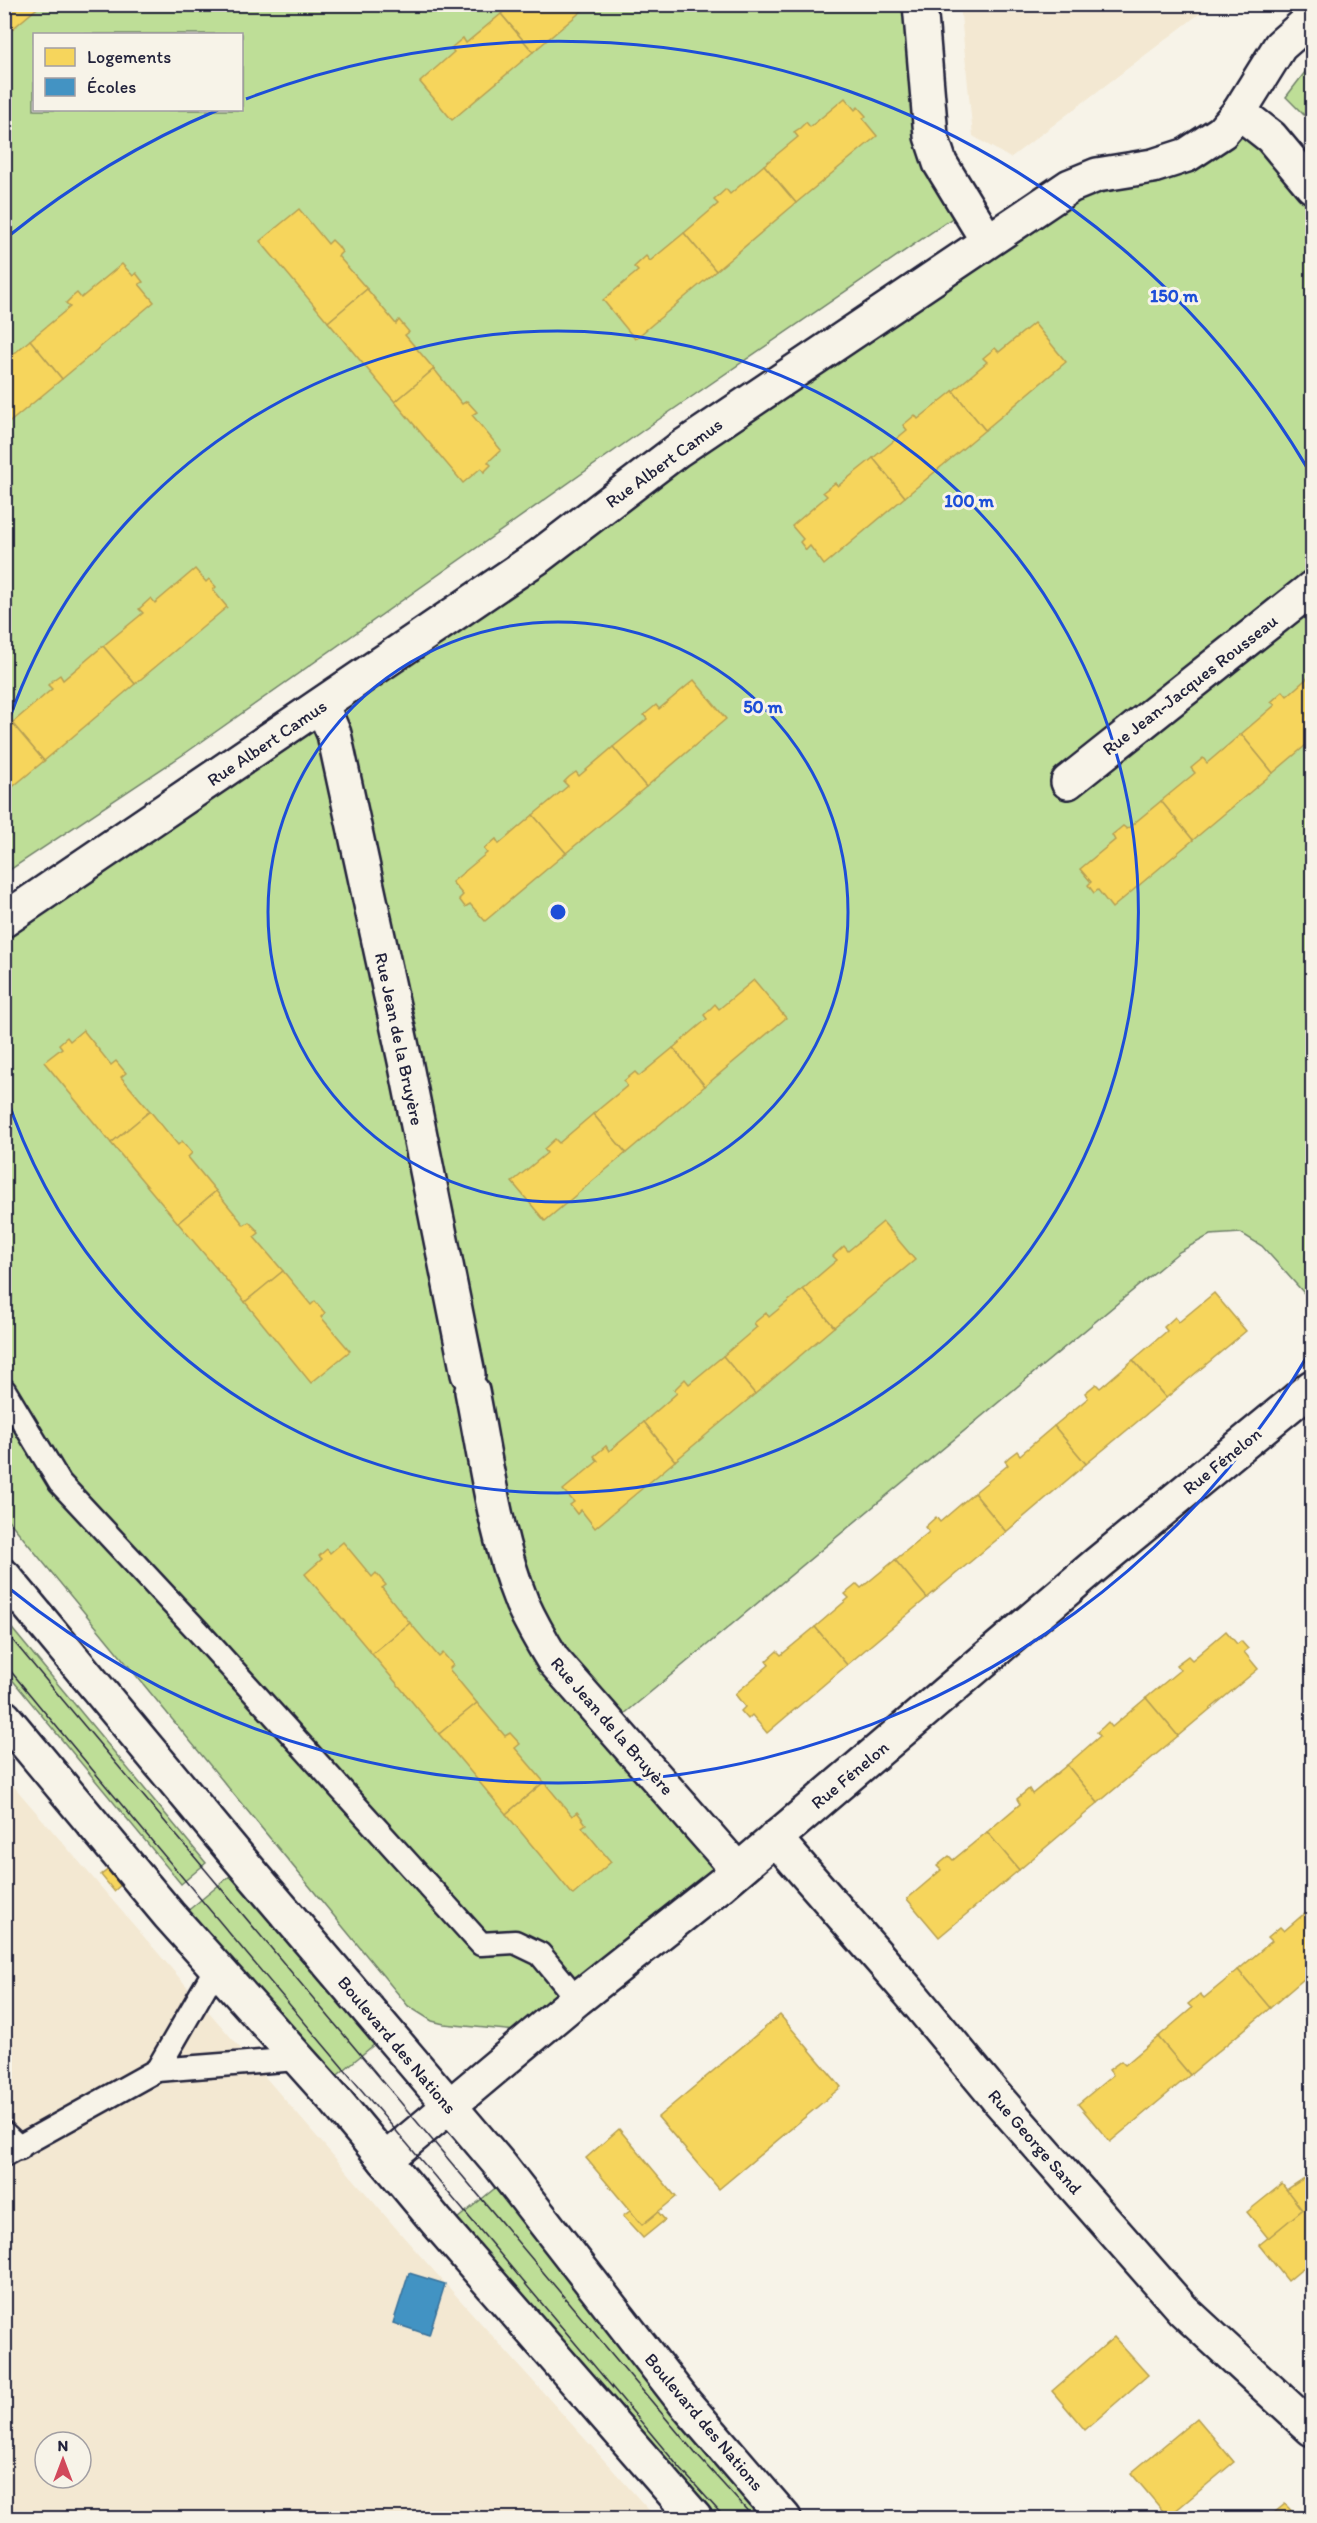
<svg xmlns="http://www.w3.org/2000/svg" width="1317" height="2523" viewBox="0 0 1317 2523" font-family="Itim,sans-serif">
<rect width="100%" height="100%" fill="#f7f3e8"/>
<filter id="ink" filterUnits="userSpaceOnUse"><feTurbulence type="fractalNoise" baseFrequency=".0167" numOctaves="2"/><feDisplacementMap in="SourceGraphic" scale="12" xChannelSelector="R" yChannelSelector="G"/><feConvolveMatrix kernelMatrix="1 2 1 2 8 2 1 2 1" color-interpolation-filters="sRGB"/></filter>
<g filter="url(#ink)">
<g fill="#f3e8d2" fill-rule="evenodd">
<path d="M 960,5 L 960,4 L 1211,5 L 1010,158 L 973,136 Z"/>
<path d="M 4,1775 L 408,2242 L 656,2518 L 5,2518 ZM 45,2442 L 81,2442 L 81,2478 L 45,2478 Z"/>
</g>
<g fill="#bede97" stroke="#708069" stroke-width="1.5" fill-rule="evenodd">
<path d="M 5,5 L 920,5 L 931,136 L 967,208 L 655,422 L 187,752 L 5,873 ZM 34,34 L 242,34 L 242,110 L 34,110 Z"/>
<path d="M 1312,63 L 1312,123 L 1286,97 Z"/>
<path d="M 1239,112 L 1312,185 L 1312,1302 L 1262,1246 L 1241,1233 L 1210,1235 L 1179,1252 L 611,1725 L 737,1869 L 537,2033 L 444,2024 L 432,2021 L 408,2006 L 5,1516 L 5,920 L 987,240 L 1158,165 Z"/>
<path d="M 4,1619 L 206,1863 L 181,1884 L 5,1671 Z"/>
<path d="M 236,1871 L 376,2043 L 333,2079 L 185,1913 Z"/>
<path d="M 499,2185 L 770,2518 L 709,2518 L 452,2223 Z"/>
</g>
<g fill="#f6d55c" stroke="#b69f52" stroke-width="1.5">
<path d="M 4,4 L 42,4 L 4,36 Z"/>
<path d="M 512,4 L 590,4 L 533,52 L 501,14 Z"/>
<path d="M 501,14 L 533,52 L 452,120 L 420,82 L 454,52 L 451,48 L 463,38 L 466,43 Z"/>
<path d="M 845,98 L 855,110 L 858,107 L 866,116 L 863,119 L 877,136 L 796,203 L 764,165 L 798,137 L 794,132 L 800,128 L 806,122 L 810,127 Z"/>
<path d="M 764,165 L 796,203 L 716,271 L 684,233 L 718,204 L 714,200 L 726,189 L 730,194 Z"/>
<path d="M 299,209 L 328,244 L 332,240 L 338,246 L 342,252 L 338,256 L 367,289 L 328,322 L 260,241 Z"/>
<path d="M 684,233 L 716,271 L 635,339 L 603,300 L 638,271 L 634,267 L 646,256 L 650,261 Z"/>
<path d="M 122,264 L 133,276 L 136,273 L 143,282 L 139,284 L 154,302 L 62,379 L 30,340 L 70,307 L 66,303 L 71,298 L 77,293 L 81,298 Z"/>
<path d="M 367,289 L 396,324 L 399,320 L 409,332 L 405,335 L 434,369 L 395,402 L 328,322 Z"/>
<path d="M 1034,323 L 1066,362 L 985,430 L 953,391 L 987,362 L 983,358 L 995,348 L 999,352 Z"/>
<path d="M 30,340 L 62,379 L 4,427 L 4,362 Z"/>
<path d="M 434,369 L 462,404 L 467,401 L 477,412 L 472,415 L 501,450 L 488,462 L 491,465 L 484,472 L 481,468 L 463,483 L 395,402 Z"/>
<path d="M 953,391 L 985,430 L 905,497 L 873,458 L 907,430 L 903,425 L 908,421 L 915,415 L 918,419 Z"/>
<path d="M 873,458 L 905,497 L 824,565 L 810,546 L 806,550 L 800,542 L 803,539 L 792,526 L 827,496 L 823,492 L 835,483 L 838,486 Z"/>
<path d="M 195,569 L 206,582 L 209,579 L 216,587 L 213,590 L 227,607 L 135,684 L 103,646 L 143,613 L 139,609 L 151,598 L 155,603 Z"/>
<path d="M 103,646 L 135,684 L 44,761 L 12,723 L 52,689 L 48,685 L 53,680 L 60,675 L 63,680 Z"/>
<path d="M 1312,674 L 1312,740 L 1273,773 L 1241,734 L 1275,705 L 1271,702 L 1283,691 L 1287,696 Z"/>
<path d="M 694,680 L 726,719 L 646,787 L 613,747 L 647,719 L 644,715 L 656,705 L 659,709 Z"/>
<path d="M 12,723 L 44,761 L 4,794 L 4,729 Z"/>
<path d="M 1241,734 L 1273,773 L 1193,840 L 1161,801 L 1195,773 L 1191,768 L 1203,758 L 1207,763 Z"/>
<path d="M 613,747 L 646,787 L 566,853 L 533,815 L 568,786 L 564,782 L 569,777 L 576,772 L 579,776 Z"/>
<path d="M 1161,801 L 1193,840 L 1112,908 L 1098,890 L 1094,893 L 1088,885 L 1091,882 L 1080,869 L 1115,840 L 1112,835 L 1118,830 L 1123,826 L 1127,829 Z"/>
<path d="M 533,815 L 566,853 L 485,921 L 470,904 L 465,907 L 459,899 L 463,895 L 452,882 L 487,853 L 484,849 L 496,839 L 499,844 Z"/>
<path d="M 754,980 L 786,1018 L 705,1086 L 673,1048 L 707,1019 L 704,1015 L 715,1004 L 719,1009 Z"/>
<path d="M 83,1030 L 111,1065 L 116,1061 L 126,1073 L 121,1077 L 150,1111 L 111,1143 L 44,1062 L 62,1048 L 59,1044 L 67,1037 L 70,1041 Z"/>
<path d="M 673,1048 L 705,1086 L 626,1153 L 593,1114 L 627,1086 L 624,1081 L 635,1072 L 639,1076 Z"/>
<path d="M 150,1111 L 178,1145 L 182,1141 L 192,1153 L 188,1157 L 216,1191 L 178,1223 L 111,1143 Z"/>
<path d="M 593,1114 L 626,1153 L 545,1221 L 512,1182 L 547,1153 L 544,1149 L 555,1139 L 559,1143 Z"/>
<path d="M 216,1191 L 244,1225 L 249,1222 L 256,1229 L 259,1233 L 254,1237 L 283,1271 L 245,1302 L 178,1223 Z"/>
<path d="M 883,1222 L 915,1260 L 834,1327 L 803,1289 L 837,1260 L 833,1256 L 844,1246 L 848,1251 Z"/>
<path d="M 283,1271 L 311,1305 L 315,1301 L 325,1313 L 321,1317 L 350,1351 L 311,1383 L 245,1302 Z"/>
<path d="M 803,1289 L 834,1327 L 755,1394 L 723,1356 L 757,1327 L 754,1323 L 766,1313 L 769,1317 Z"/>
<path d="M 1214,1293 L 1246,1331 L 1166,1398 L 1133,1360 L 1167,1331 L 1164,1327 L 1175,1317 L 1179,1322 Z"/>
<path d="M 723,1356 L 755,1394 L 675,1461 L 644,1422 L 677,1393 L 674,1390 L 685,1379 L 689,1384 Z"/>
<path d="M 1133,1360 L 1166,1398 L 1086,1464 L 1054,1426 L 1088,1398 L 1085,1393 L 1096,1384 L 1100,1388 Z"/>
<path d="M 644,1422 L 675,1461 L 595,1528 L 581,1510 L 577,1514 L 570,1505 L 574,1502 L 563,1490 L 598,1461 L 594,1456 L 606,1446 L 609,1451 Z"/>
<path d="M 1054,1426 L 1086,1464 L 1006,1532 L 974,1493 L 1008,1465 L 1005,1461 L 1009,1457 L 1017,1451 L 1020,1455 Z"/>
<path d="M 974,1493 L 1006,1532 L 927,1598 L 895,1560 L 929,1532 L 925,1527 L 936,1517 L 940,1522 Z"/>
<path d="M 343,1542 L 372,1577 L 376,1573 L 386,1585 L 382,1588 L 410,1623 L 372,1654 L 305,1574 L 322,1559 L 319,1556 L 327,1549 L 330,1553 Z"/>
<path d="M 895,1560 L 927,1598 L 847,1665 L 815,1627 L 849,1598 L 845,1594 L 857,1584 L 861,1588 Z"/>
<path d="M 410,1623 L 439,1657 L 443,1653 L 453,1665 L 449,1669 L 477,1703 L 439,1734 L 372,1654 Z"/>
<path d="M 815,1627 L 847,1665 L 767,1733 L 752,1715 L 748,1719 L 741,1711 L 745,1707 L 735,1694 L 769,1665 L 766,1661 L 777,1651 L 781,1655 Z"/>
<path d="M 1226,1631 L 1237,1644 L 1241,1641 L 1248,1649 L 1244,1652 L 1258,1669 L 1178,1736 L 1146,1698 L 1180,1670 L 1176,1665 L 1188,1656 L 1192,1660 Z"/>
<path d="M 1146,1698 L 1178,1736 L 1098,1803 L 1067,1765 L 1100,1736 L 1097,1732 L 1103,1727 L 1108,1722 L 1112,1727 Z"/>
<path d="M 477,1703 L 505,1736 L 510,1733 L 520,1744 L 515,1748 L 544,1782 L 506,1814 L 439,1734 Z"/>
<path d="M 1067,1765 L 1098,1803 L 1019,1870 L 987,1832 L 1020,1804 L 1017,1799 L 1029,1789 L 1032,1794 Z"/>
<path d="M 544,1782 L 572,1816 L 577,1812 L 581,1817 L 586,1824 L 582,1827 L 611,1862 L 573,1895 L 506,1814 Z"/>
<path d="M 987,1832 L 1019,1870 L 939,1937 L 907,1899 L 941,1870 L 937,1866 L 949,1856 L 953,1860 Z"/>
<path d="M 109,1869 L 122,1884 L 114,1891 L 101,1875 Z"/>
<path d="M 1312,1907 L 1312,1972 L 1270,2008 L 1238,1970 L 1272,1941 L 1268,1937 L 1280,1927 L 1284,1931 Z"/>
<path d="M 1238,1970 L 1270,2008 L 1190,2075 L 1158,2037 L 1192,2008 L 1188,2004 L 1200,1994 L 1204,1998 Z"/>
<path d="M 780,2015 L 841,2087 L 719,2189 L 658,2117 Z"/>
<path d="M 1158,2037 L 1190,2075 L 1110,2142 L 1078,2104 L 1113,2075 L 1109,2070 L 1121,2061 L 1125,2065 Z"/>
<path d="M 619,2129 L 676,2197 L 642,2225 L 586,2158 Z"/>
<path d="M 1312,2173 L 1312,2261 L 1288,2281 L 1259,2245 L 1302,2210 L 1285,2191 Z"/>
<path d="M 1282,2184 L 1302,2210 L 1268,2238 L 1247,2212 Z"/>
<path d="M 630,2211 L 642,2225 L 658,2212 L 665,2220 L 643,2238 L 623,2216 Z"/>
<path d="M 1114,2337 L 1148,2375 L 1085,2430 L 1052,2391 Z"/>
<path d="M 1197,2418 L 1234,2462 L 1168,2517 L 1131,2473 Z"/>
<path d="M 1285,2504 L 1298,2518 L 1268,2518 Z"/>
</g>
<path fill="#4393c3" stroke="#39719a" stroke-width="1.5" d="M 409,2273 L 445,2284 L 429,2335 L 393,2323 Z"/>
<g fill="none" stroke-linecap="round" stroke-linejoin="round">
<g stroke="#22223b" stroke-width="27">
<g id="lane">
<path d="M 4,1390 L 60,1483 L 198,1631 L 481,1944 L 515,1942 L 540,1954 L 577,1999"/>
<path d="M 216,1968 L 157,2070 L 297,2059"/>
<path d="M 4,2133 L 20,2148"/>
<path d="M 4,2155 L 157,2070"/>
</g>
</g>
<g stroke="#22223b" stroke-width="38">
<g id="street">
<path d="M 920,4 L 931,136 L 940,163 L 987,240"/>
<path d="M 1239,112 L 1271,137 L 1312,186"/>
<path d="M 322,706 L 334,734 L 405,1061 L 468,1374"/>
<path d="M 1068,782 L 1312,588"/>
<path d="M 4,920 L 538,557 L 678,450 L 1070,186 L 1097,175 L 1153,166 L 1187,155 L 1222,132 L 1239,112 L 1280,46 L 1312,18"/>
<path d="M 472,1391 C 486,1462 495,1536 522,1603 C 531,1623 542,1642 553,1660 L 737,1869"/>
<path d="M 775,1838 L 909,1992 L 996,2097 L 1183,2310 L 1312,2429"/>
</g>
</g>
<g stroke="#22223b" stroke-width="38">
<g id="secondary">
<path d="M 4,1576 L 238,1857 L 500,2165 L 685,2403 L 784,2518"/>
<path d="M 4,1717 L 169,1915 L 336,2101 L 436,2221 L 695,2518"/>
<path d="M 385,2160 L 577,1999 L 722,1884 L 1098,1563 L 1312,1387"/>
</g>
</g>
<use href="#lane" stroke="#f7f3e8" stroke-width="22"/>
<use href="#street" stroke="#f7f3e8" stroke-width="33"/>
<use href="#secondary" stroke="#f7f3e8" stroke-width="33"/>
<g stroke="#22223b" stroke-width="1.5">
<path d="M 4,1630 L 695,2453 L 754,2518"/>
<path d="M 4,1663 C 226,1933 455,2198 678,2466 L 725,2518"/>
</g>
</g>
</g>
<g fill="none" stroke="#1d4ed8" stroke-width="3">
<circle cx="558" cy="912" r="290"/>
<path d="M5 732A581 581 0 1 1 5 1092"/>
<path d="M1312 1348A871 871 0 0 1 10 1589M10 235A871 871 0 0 1 218 110M246 99A871 871 0 0 1 1312 476"/>
</g>
<g text-anchor="middle" stroke-width="6" stroke-linejoin="round" paint-order="stroke">
<g font-size="18" fill="#22223b" stroke="#f7f3e8">
<text transform="translate(664 463) rotate(-36)" y="6">Rue Albert Camus</text>
<text transform="translate(1190 685) rotate(-38)" y="6">Rue Jean-Jacques Rousseau</text>
<text transform="translate(267 743) rotate(-34)" y="6">Rue Albert Camus</text>
<text transform="translate(399 1039) rotate(78)" y="6">Rue Jean de la Bruyère</text>
<text transform="translate(1222 1461) rotate(-39)" y="6">Rue Fénelon</text>
<text transform="translate(612 1726) rotate(49)" y="6">Rue Jean de la Bruyère</text>
<text transform="translate(850 1775) rotate(-40)" y="6">Rue Fénelon</text>
<text transform="translate(397 2045) rotate(50)" y="6">Boulevard des Nations</text>
<text transform="translate(1035 2142) rotate(49)" y="6">Rue George Sand</text>
<text transform="translate(704 2422) rotate(50)" y="6">Boulevard des Nations</text>
</g>
</g>
<circle cx="558" cy="912" r="9" fill="#1d4ed8" stroke="#f7f3e8" stroke-width="3"/>
<g font-size="18" text-anchor="middle" font-weight="bold" fill="#1d4ed8" stroke="#f7f3e8" stroke-width="6" stroke-linejoin="round" paint-order="stroke">
<text x="1174" y="302">150 m</text>
<text x="969" y="507">100 m</text>
<text x="763" y="713">50 m</text>
</g>
<rect width="1317" height="2523" fill="none" stroke="#f7f3e8" stroke-width="24"/>
<rect x="12" y="12" width="1293" height="2499" fill="none" stroke="#22223b" stroke-width="2" filter="url(#ink)"/>
<rect x="33" y="33" width="210" height="78" fill="#f7f3e8" stroke="#a29fa3" stroke-width="1.5"/>
<rect x="45" y="48" width="30" height="18" fill="#f6d55c" stroke="#a29fa3" stroke-width="1.5"/>
<text x="87" y="63" font-size="18" fill="#22223b">Logements</text>
<rect x="45" y="78" width="30" height="18" fill="#4393c3" stroke="#a29fa3" stroke-width="1.5"/>
<text x="87" y="93" font-size="18" fill="#22223b">Écoles</text>
<g transform="translate(63 2460)"><circle r="28" fill="#f7f3e8" stroke="#a29fa3" stroke-width="1.5"/>
<path d="M0-4.5L10 22L0 15L-10 22Z" fill="#d1495b"/>
<text y="-9" font-size="16" font-weight="bold" text-anchor="middle" fill="#22223b">N</text>
</g>
</svg>
